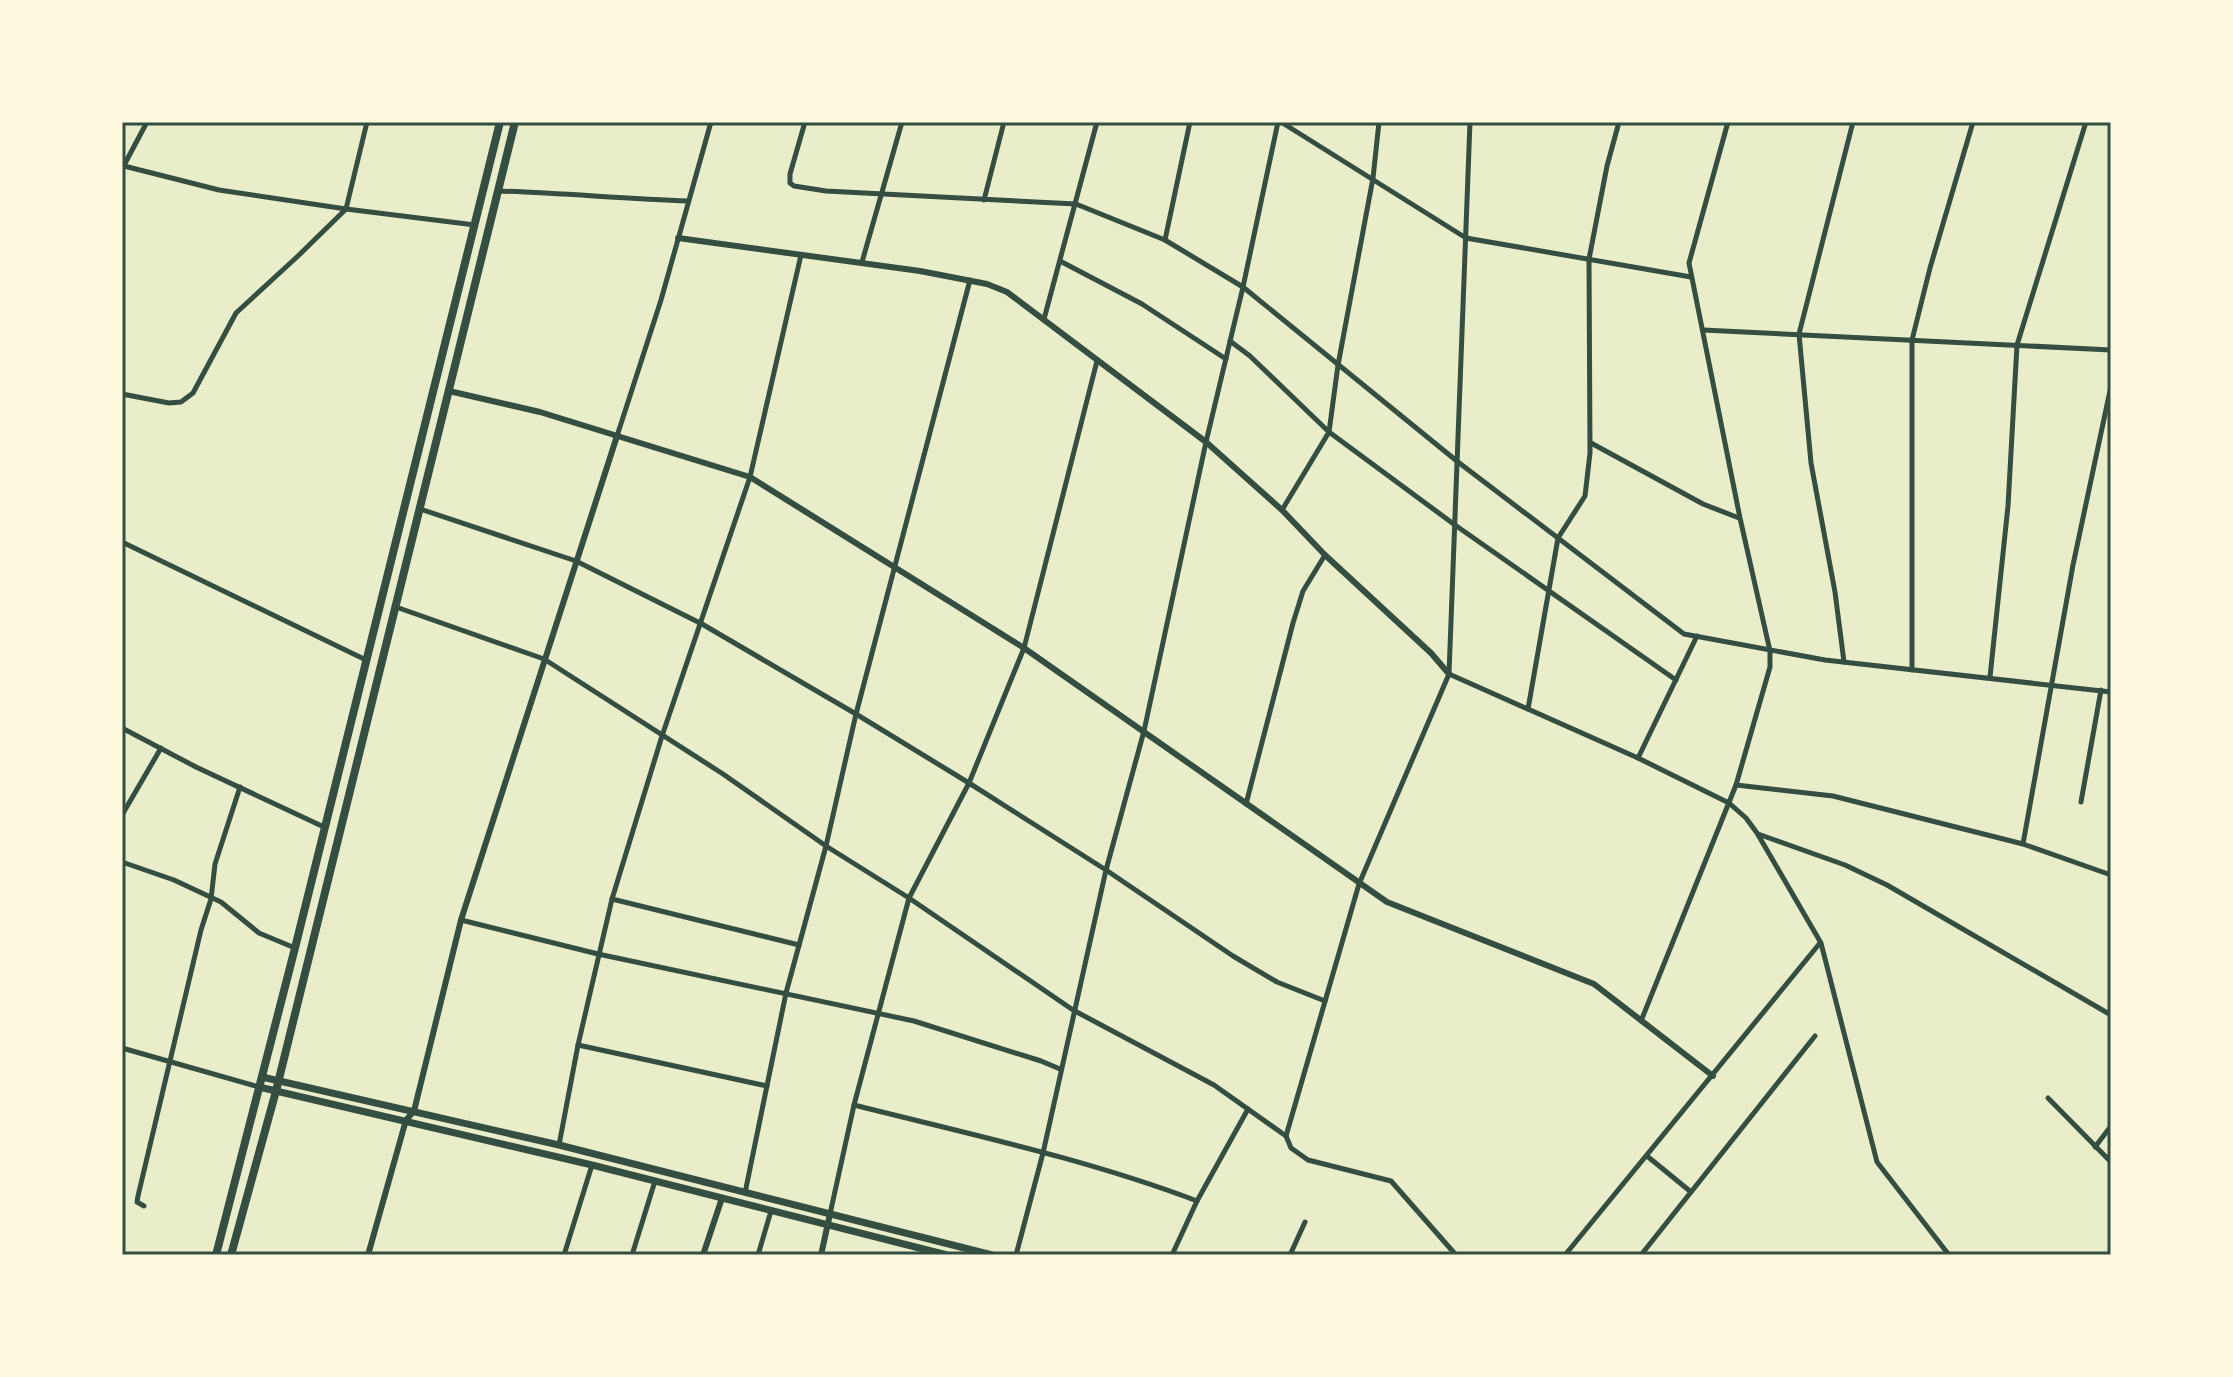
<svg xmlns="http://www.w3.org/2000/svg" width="2233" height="1377" viewBox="0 0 2233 1377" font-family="'DM Sans',sans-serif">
<rect width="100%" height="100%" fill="#e9edc9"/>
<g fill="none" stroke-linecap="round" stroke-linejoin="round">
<g stroke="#344e41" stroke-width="5">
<path d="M 805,122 L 790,174 L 790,183 L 794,186 L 826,191 L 1076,204 L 1165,240 L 1243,287 L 1458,462 L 1684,634 L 1825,660 L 2111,692"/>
<path d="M 1281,122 L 1466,238 L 1691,277"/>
<path d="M 2110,122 L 2111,122"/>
<path d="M 122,164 L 124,166 L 219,190 L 346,209 L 475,225"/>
<path d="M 122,169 L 147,122"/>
<path d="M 498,191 C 562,193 625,199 688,201"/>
<path d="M 984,200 L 1004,122"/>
<path d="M 1165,240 L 1190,122"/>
<path d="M 1060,261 L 1142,304 L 1226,359"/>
<path d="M 862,262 L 902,122"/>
<path d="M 1044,319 L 1097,122"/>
<path d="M 1703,330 L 2111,350"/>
<path d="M 1230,341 L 1250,356 L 1329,432 L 1455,525 L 1676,680"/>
<path d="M 122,394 L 169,403 L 181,402 L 193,393 L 236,313 L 298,256 L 346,209 L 367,122"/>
<path d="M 617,436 L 661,300 L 711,122"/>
<path d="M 1591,443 L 1703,504 L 1739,518"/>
<path d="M 420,509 L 576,561 L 702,624 L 856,714 L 969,783 L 1106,870 L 1233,956 L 1277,982 L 1325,1001"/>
<path d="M 1282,510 L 1329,432 L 1338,365 L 1373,178 L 1379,122"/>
<path d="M 122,542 L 366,660"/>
<path d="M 396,607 L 544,659 L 723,774 L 826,846 L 909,898 L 1073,1010 L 1214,1085 L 1286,1136"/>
<path d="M 1844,662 L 1835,592 L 1811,463 L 1799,334 L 1853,122"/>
<path d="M 1912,670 L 1912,340 L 1930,268 L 1973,122"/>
<path d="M 1449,674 L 1638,758 L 1729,803 L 1746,818 L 1757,833 L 1821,943 L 1877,1162 L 1949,1255"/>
<path d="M 1990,677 L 2008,506 L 2017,345 L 2086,122"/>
<path d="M 1528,709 L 1558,538 L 1585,496 L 1590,453 L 1589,259 L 1607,166 L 1619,122"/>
<path d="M 122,728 L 196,767 L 324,827"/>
<path d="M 1638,758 L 1697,636"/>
<path d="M 1736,785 L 1833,796 L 2023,844 L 2111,875"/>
<path d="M 2081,802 L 2101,690"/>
<path d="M 1246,804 L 1293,623 L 1303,591 L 1325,555"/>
<path d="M 122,815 L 161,748"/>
<path d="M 1758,834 L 1845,865 L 1887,885 L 2111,1015"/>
<path d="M 2023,844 L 2073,565 L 2111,386"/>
<path d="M 122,862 L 174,880 L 221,902 L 259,933 L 295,948"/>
<path d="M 612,899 L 799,945"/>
<path d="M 461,920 L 598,954 L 914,1021 L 1041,1061 L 1060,1069"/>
<path d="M 1641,1021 L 1736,785 L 1770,667 L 1770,651 L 1740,518 L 1689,263 L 1728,122"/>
<path d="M 578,1045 L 767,1086"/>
<path d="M 122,1048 L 259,1087"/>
<path d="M 2048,1098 L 2111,1162"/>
<path d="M 854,1105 C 969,1134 1086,1159 1197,1201"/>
<path d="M 559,1145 L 578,1045 L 612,899 L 662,736 L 750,477 L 801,255"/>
<path d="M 2095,1147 L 2111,1126"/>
<path d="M 1647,1156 L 1691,1192"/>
<path d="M 745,1193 L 786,993 L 826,846 L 856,714 L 970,280"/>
<path d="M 144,1206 L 137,1202 L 138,1196 L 201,930 L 211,899 L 215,864 L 240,787"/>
<path d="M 830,1214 L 854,1105 L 909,898 L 969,783 L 1024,648 L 1097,361"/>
<path d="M 564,1255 L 592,1165"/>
<path d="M 632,1255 L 655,1181"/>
<path d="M 758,1255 L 771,1211"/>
<path d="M 1016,1255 L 1043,1153 L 1106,870 L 1144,731 L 1206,442 L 1243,287 L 1278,122"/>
<path d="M 1172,1255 L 1197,1201 L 1248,1109"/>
<path d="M 1290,1255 L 1305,1222"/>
<path d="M 1456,1255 L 1391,1181 L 1308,1160 L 1291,1148 L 1286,1136 L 1359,884 L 1449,674 L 1470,122"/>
<path d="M 1565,1255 L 1820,943"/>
<path d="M 1641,1255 L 1815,1036"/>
</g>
<g stroke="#344e41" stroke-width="6">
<path d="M 678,238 L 920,271 L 987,284 L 1007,292 L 1206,442 L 1282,510 L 1325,555 L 1431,653 L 1449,674"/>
<path d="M 449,391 L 540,412 L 750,477 L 1024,648 L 1387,902 L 1594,984 L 1713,1076"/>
<path d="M 368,1255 L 406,1120 L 414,1111 L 461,920 L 617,436"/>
<path d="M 703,1255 L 722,1198"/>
<path d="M 821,1255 L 830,1214"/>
</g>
<g stroke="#344e41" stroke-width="7">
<path d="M 262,1077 L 559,1145 L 992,1255"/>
<path d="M 259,1087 L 592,1165 L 947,1255"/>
</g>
<g stroke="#344e41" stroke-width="8">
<path d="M 216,1255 L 295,948 L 500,122"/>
<path d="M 231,1255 L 276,1091 L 515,122"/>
</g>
</g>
<rect width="2233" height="1377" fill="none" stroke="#fefae0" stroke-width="248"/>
<rect x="124" y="124" width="1985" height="1129" fill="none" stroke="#344e41" stroke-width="3"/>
</svg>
